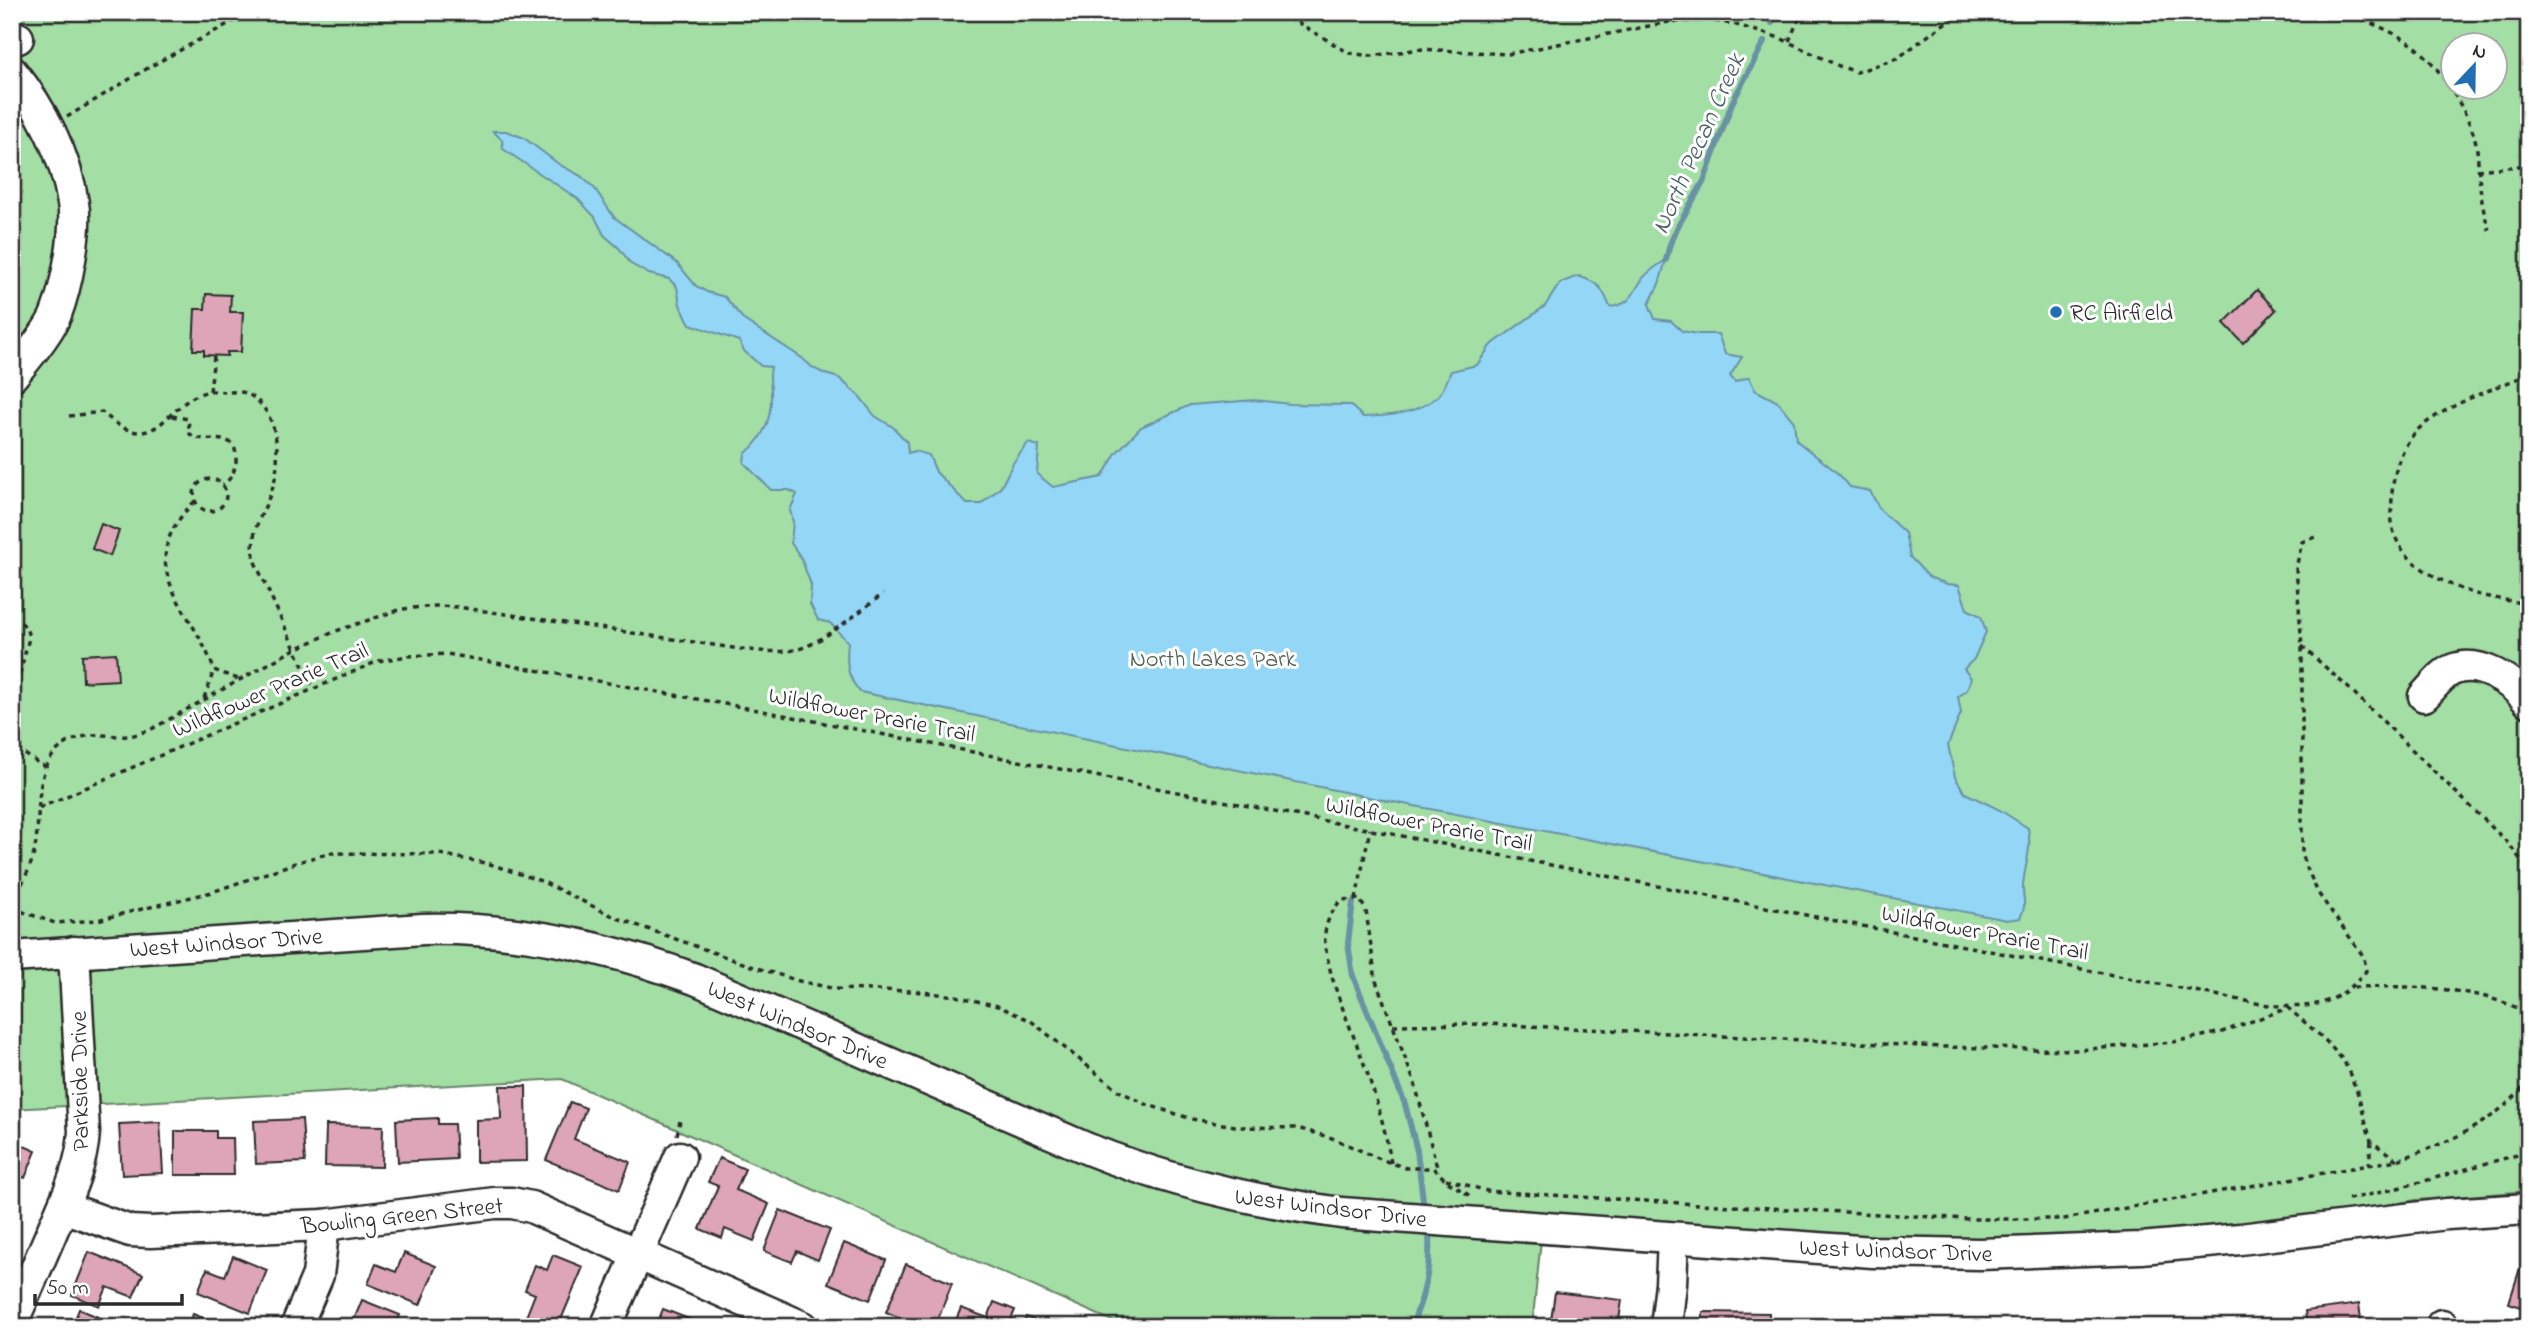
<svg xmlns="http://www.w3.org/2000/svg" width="2541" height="1339" viewBox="0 0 2541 1339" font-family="'Indie Flower',sans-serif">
<rect width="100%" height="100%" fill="#fff"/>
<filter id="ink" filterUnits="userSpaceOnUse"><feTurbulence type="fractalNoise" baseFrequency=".0143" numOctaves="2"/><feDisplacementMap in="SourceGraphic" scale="14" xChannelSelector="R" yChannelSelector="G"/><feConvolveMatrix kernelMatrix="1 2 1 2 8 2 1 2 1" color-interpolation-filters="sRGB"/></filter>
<g filter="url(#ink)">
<path fill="#a3dea4" stroke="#678468" stroke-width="2" fill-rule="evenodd" d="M 12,12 L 2529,12 L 2529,1191 L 2416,1200 L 2267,1226 L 2111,1236 L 1924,1241 L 1541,1240 L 1532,1327 L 1126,1327 L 562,1079 L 12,1109 ZM 2454,46 L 2496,46 L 2496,88 L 2454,88 Z"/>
<path fill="#93d6f5" stroke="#6992a4" stroke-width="2" d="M 493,131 L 506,131 L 524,138 L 560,165 L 581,176 L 595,189 L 614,217 L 677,263 L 696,286 L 707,292 L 725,297 L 744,320 L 802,358 L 813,368 L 825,374 L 839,378 L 860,397 L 875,416 L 893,427 L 907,442 L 908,453 L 915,451 L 929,455 L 936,472 L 967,504 L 981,504 L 1001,487 L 1013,463 L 1028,443 L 1039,446 L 1037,474 L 1053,487 L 1102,477 L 1116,453 L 1141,427 L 1190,405 L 1255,400 L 1290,404 L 1350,405 L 1363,417 C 1389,416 1417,414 1438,396 C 1444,390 1448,378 1451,371 L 1477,365 L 1490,346 L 1545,306 L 1560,283 L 1578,276 C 1599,283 1602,287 1610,307 C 1632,304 1632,294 1643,278 C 1649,271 1658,265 1666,260 L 1659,284 L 1649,304 L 1655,319 L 1671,321 L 1682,331 L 1698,334 L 1718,334 L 1725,354 L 1742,357 L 1730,376 L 1735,382 L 1749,377 L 1755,390 L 1778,402 L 1794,422 L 1796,440 C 1815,457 1835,467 1850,487 L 1870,491 L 1880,510 L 1905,533 L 1910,557 L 1929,577 L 1947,584 L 1959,585 L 1967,609 L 1981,616 L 1986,632 L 1974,659 L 1964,669 L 1971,678 L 1967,690 L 1958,697 L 1961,713 L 1948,745 L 1955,777 L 1965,793 L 2000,810 L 2028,828 C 2032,851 2025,863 2023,885 C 2022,900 2028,902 2020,918 L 2007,920 L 1373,798 L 860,692 C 846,676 846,662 848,642 L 830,623 L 818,620 L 810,604 L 811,585 L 801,558 L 791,543 L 793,522 L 790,510 L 797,494 L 789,490 L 771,490 L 744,463 L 745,454 C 766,436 772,417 771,389 C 770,380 769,376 771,367 L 761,366 L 744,351 L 739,341 L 690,324 L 680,305 L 677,287 L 669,279 L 649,274 L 631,264 L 619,248 L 604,235 L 595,217 L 578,199 L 503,149 L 502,140 Z"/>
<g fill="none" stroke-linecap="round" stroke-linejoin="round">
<g stroke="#6992a4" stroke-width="6">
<path d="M 1772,23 L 1776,12"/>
<path d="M 1666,260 L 1670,244 L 1678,226 L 1704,181 L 1732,103 L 1764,42"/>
<path d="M 1353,902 L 1348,943 L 1353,976 L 1405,1104 L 1417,1151 L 1424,1208"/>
<path d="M 1411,1327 C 1424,1297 1431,1269 1429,1236"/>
</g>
</g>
<g fill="#dda5b7" stroke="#2b2b2b" stroke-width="2">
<path d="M 2257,290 L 2276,310 L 2243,343 L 2224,323 Z"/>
<path d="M 206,294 L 231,295 L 230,312 L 243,312 L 241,352 L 227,352 L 227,356 L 204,355 L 204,350 L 193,350 L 195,309 L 205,309 Z"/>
<path d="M 101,524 L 119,531 L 110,556 L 92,549 Z"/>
<path d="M 116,653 L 118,680 L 83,682 L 82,655 Z"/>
<path d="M 500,1086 L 526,1086 L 527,1161 L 476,1162 L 476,1120 L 501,1119 Z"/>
<path d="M 570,1102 L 586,1108 L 574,1139 L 630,1162 L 619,1190 L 546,1160 Z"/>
<path d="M 438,1118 L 438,1124 L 454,1124 L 456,1159 L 398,1162 L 396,1120 Z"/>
<path d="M 302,1119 L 305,1162 L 256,1164 L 254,1121 Z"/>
<path d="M 160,1122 L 163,1173 L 122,1175 L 119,1124 Z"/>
<path d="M 326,1125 L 383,1126 L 382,1167 L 325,1166 Z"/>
<path d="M 175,1131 L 216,1131 L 216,1138 L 233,1138 L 234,1175 L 175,1175 Z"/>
<path d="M 12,1141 L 36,1151 L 25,1178 L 12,1172 Z"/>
<path d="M 719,1158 L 745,1169 L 736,1190 L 769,1204 L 754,1241 L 725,1229 L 722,1238 L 700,1229 L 718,1186 L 708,1182 Z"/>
<path d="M 12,1183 L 19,1186 L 12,1201 Z"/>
<path d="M 780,1210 L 830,1230 L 818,1260 L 797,1251 L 792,1262 L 764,1251 Z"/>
<path d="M 844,1243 L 886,1260 L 870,1300 L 828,1283 Z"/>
<path d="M 89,1252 L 143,1274 L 133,1297 L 107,1287 L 99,1306 L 72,1295 Z"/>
<path d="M 404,1253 L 436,1266 L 420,1305 L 368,1284 L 376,1264 L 396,1272 Z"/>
<path d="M 553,1255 L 583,1267 L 558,1327 L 551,1327 L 526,1317 L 535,1294 L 525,1290 L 535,1265 L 547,1270 Z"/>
<path d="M 233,1256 L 267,1270 L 250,1313 L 198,1292 L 207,1269 L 225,1276 Z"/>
<path d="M 906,1264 L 952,1283 L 935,1327 L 922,1327 L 886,1312 Z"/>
<path d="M 2520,1268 L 2529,1270 L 2529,1310 L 2509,1303 Z"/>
<path d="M 1555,1292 L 1622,1300 L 1618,1327 L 1550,1327 Z"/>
<path d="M 362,1300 L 400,1315 L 395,1327 L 351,1327 Z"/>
<path d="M 994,1302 L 1015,1310 L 1008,1327 L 953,1327 L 961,1308 L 988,1318 Z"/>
<path d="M 2359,1304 L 2362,1327 L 2307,1327 L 2305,1311 Z"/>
<path d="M 79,1309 L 105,1320 L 102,1327 L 72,1327 Z"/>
<path d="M 663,1309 L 702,1324 L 701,1327 L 656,1327 Z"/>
<path d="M 1703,1312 L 1769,1313 L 1769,1327 L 1702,1327 Z"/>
<path d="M 193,1314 L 226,1327 L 188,1327 Z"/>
<path d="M 1026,1317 L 1051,1327 L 1022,1327 Z"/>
</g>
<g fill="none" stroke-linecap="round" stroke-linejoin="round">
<g stroke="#2b2b2b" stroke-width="35">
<g id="minor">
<path d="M 12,36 L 18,38"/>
<path d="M 12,72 C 42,108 66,157 73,203 C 78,230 66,288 56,314 C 50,330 24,362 12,376"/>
<path d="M 2424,696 C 2432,688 2442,674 2452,670 C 2479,658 2513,682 2529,702"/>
<path d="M 12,957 L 423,929 C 516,927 608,947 695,979 L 1088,1149 C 1170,1182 1253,1201 1341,1213 L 1873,1252 L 1980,1254 L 2141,1248 L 2240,1239 L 2447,1214 L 2529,1209"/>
<path d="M 63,1207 L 130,1231 L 150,1232 L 324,1225 L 495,1203 L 512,1203 L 531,1207 L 803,1327"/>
<path d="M 12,1323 C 26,1291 40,1260 53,1229 C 67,1197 82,1166 84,1132 L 74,952"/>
<path d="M 2442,1325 L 2443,1327"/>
<path d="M 296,1327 L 318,1275 L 324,1225"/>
<path d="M 606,1327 L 680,1157"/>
<path d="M 1666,1327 L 1671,1284 L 1673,1238"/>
</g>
</g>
<g stroke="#2b2b2b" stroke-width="3.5" stroke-dasharray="5 5" stroke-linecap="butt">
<path d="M 1280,12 L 1349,53 L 1372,56 L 1420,49 L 1508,54 L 1669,22 L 1708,20 L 1733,24 L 1780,38 L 1839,66 L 1857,72 L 1898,58 L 1960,12"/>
<path d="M 2344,12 C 2367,22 2392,30 2413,45 C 2437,61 2475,121 2477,150 C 2480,181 2479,198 2489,230"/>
<path d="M 1789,41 L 1802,12"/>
<path d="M 67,117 L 153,65 L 250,12"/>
<path d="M 2477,170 L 2529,165"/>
<path d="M 2529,374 C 2493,389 2453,402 2422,426 C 2403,442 2394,469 2392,493 C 2392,506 2390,524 2395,536 C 2406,566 2447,585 2476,594 C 2493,599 2511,600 2529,605"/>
<path d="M 210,391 L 214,356"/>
<path d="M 69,416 L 102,412 C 159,465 165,397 211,391 C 216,391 222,392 227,392 C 233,392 242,391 248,394 C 278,410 282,457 273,486 C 264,516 248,528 255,562 L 313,688"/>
<path d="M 172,416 L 188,419 L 190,434 C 207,447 238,427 236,461 C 235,471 231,479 223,485"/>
<circle cx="210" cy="495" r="16"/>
<path d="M 195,501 C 128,568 192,604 214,670"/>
<path d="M 12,618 C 23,622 27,627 29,638 L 12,704"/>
<path d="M 2302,646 L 2355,694 L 2509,844 L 2529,871"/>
<path d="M 204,698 L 214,670 L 241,680"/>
<path d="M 12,739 L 23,753 L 45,767"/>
<path d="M 39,808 L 378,661 L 408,656 L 447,654 L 758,710 L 2261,1004 C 2304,1010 2337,1008 2366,971 L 2364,957 L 2318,893 L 2302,857 L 2302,646 L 2296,568 L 2302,542 L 2318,536"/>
<path d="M 1356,899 L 1370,829"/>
<path d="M 12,902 C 21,886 30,870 34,853 C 44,809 26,750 86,736 C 100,733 115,737 129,736 C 136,735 143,732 150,730 L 295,649 L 336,631 L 402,609 L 436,606 L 458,607 L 740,649 C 758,651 776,653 795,650 C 820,645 861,610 883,594"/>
<path d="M 12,908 L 55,923 L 97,920 L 212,892 L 298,862 L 330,853 L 439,854 L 490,864 L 541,881 L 617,918 L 754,967 L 799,981 L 836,989 L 913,991 L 956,996 L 998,1006 L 1031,1021 L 1119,1091 L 1148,1105 L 1192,1119 L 1241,1127 L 1297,1128 L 1332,1138 L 1380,1159 L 1406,1168 L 1433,1168 L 1448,1182 L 1472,1197"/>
<path d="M 2354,987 C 2415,986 2473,986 2529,1013"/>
<path d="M 1393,1025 L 1487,1024 L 1943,1047 L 2077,1050 L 2173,1042 L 2222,1032 L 2288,1008 L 2323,1038 L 2344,1061 L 2357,1091 L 2371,1141 L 2397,1160"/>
<path d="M 677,1135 L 680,1121"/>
<path d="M 1391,1163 C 1384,1120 1371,1081 1355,1040 C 1343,1009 1329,977 1325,943 C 1323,926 1331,912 1341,900 L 1360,899 L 1366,911 L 1376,981 L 1415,1084 L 1438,1171"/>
<path d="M 2369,1166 L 2371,1141"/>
<path d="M 1446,1179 L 1487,1191 L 1645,1201 L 1969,1219 L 2064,1219 L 2397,1160 C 2448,1143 2495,1123 2529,1081"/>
<path d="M 2348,1199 C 2409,1188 2468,1167 2529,1152"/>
</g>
<use href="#minor" stroke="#fff" stroke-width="30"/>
</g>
</g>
<circle fill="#1f6fb2" stroke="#fff" stroke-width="2.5" cx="2056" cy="312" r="7"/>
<g text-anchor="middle" stroke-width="6" stroke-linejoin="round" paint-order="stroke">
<g font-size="24" fill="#2b2b2b" stroke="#fff" text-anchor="start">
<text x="2070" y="320">RC Airfield</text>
</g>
<g font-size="24" fill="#4f614f" stroke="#fff">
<text x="1213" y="666">North Lakes Park</text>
</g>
<g font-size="24" fill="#2b2b2b" stroke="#fff">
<text transform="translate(270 689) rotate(-23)" y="8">Wildflower Prarie Trail</text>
<text transform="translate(872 714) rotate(11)" y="8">Wildflower Prarie Trail</text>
<text transform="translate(1429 823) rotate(11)" y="8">Wildflower Prarie Trail</text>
<text transform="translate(1985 932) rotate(11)" y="8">Wildflower Prarie Trail</text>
<text transform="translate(226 942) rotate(-4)" y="8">West Windsor Drive</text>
<text transform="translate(798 1024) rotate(23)" y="8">West Windsor Drive</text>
<text transform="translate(79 1081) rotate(-91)" y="8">Parkside Drive</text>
<text transform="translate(1331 1207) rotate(7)" y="8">West Windsor Drive</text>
<text transform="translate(402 1215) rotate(-6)" y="8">Bowling Green Street</text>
<text transform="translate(1896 1250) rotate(2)" y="8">West Windsor Drive</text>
</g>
<g font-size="26" font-style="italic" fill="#4a5e68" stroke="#fff">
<text transform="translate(1697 143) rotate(-66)" y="9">North Pecan Creek</text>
</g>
</g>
<rect width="2541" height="1339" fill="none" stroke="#fff" stroke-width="42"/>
<rect x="21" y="21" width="2499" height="1297" fill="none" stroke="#2b2b2b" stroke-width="2.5" filter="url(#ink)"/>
<g transform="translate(2474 66) rotate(22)"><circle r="33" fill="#ffffff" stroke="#aaaaaa" stroke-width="2"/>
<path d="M0-5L12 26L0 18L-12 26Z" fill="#1f6fb2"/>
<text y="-10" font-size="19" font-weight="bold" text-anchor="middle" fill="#2b2b2b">N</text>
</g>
<path d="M35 1294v10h147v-10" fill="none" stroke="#2b2b2b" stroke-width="3.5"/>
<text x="46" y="1294" font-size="21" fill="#2b2b2b" stroke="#ffffff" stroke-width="5" paint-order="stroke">50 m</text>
</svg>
